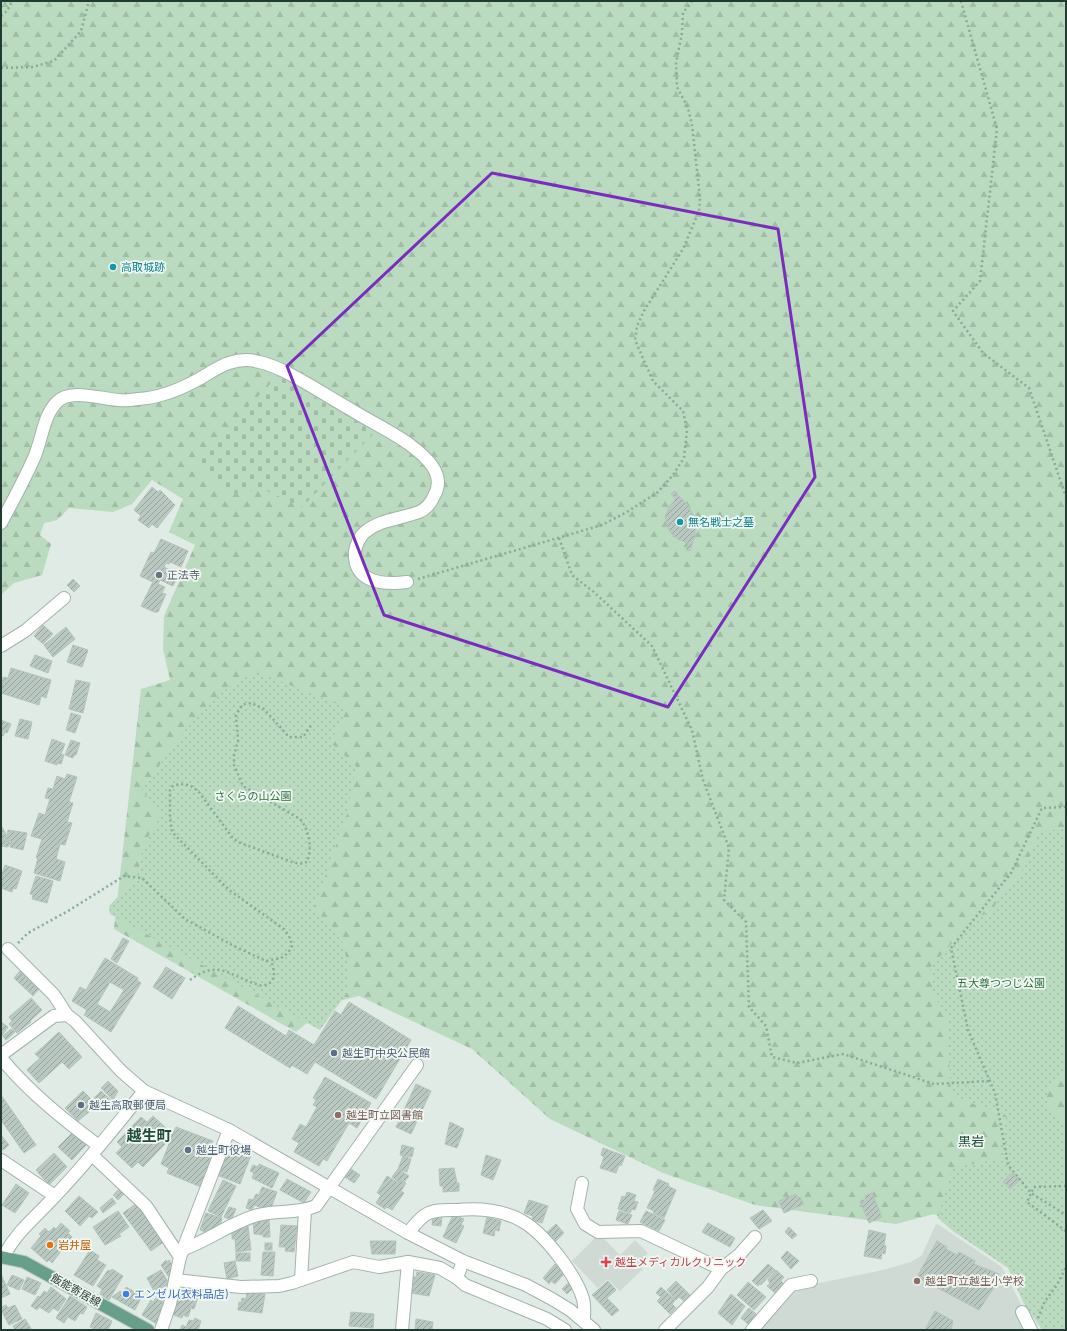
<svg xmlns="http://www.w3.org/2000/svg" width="1067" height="1331" viewBox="0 0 1067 1331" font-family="Barlow,'Noto Sans JP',sans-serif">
<defs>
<pattern id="forest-firs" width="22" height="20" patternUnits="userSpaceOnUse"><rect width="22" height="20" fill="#badbbf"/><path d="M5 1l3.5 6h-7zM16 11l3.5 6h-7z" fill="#a0bda5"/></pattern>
<pattern id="cemetery-stones" width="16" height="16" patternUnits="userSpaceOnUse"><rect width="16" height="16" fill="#badbbf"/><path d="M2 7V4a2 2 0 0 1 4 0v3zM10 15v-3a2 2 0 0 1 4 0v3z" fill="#a0bda5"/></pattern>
<pattern id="park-dots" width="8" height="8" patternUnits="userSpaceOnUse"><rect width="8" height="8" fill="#badbbf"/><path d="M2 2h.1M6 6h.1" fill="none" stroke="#a0bda5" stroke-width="1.8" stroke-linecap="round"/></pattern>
<pattern id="building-hatch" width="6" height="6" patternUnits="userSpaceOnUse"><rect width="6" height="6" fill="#b9c8c0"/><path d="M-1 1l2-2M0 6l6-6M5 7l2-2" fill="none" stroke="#96a39d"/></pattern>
</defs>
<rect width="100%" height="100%" fill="#e0ebe5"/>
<g fill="#cfdad4">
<path d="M 936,1224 L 939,1225 L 1002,1267 L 1021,1304 L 1019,1315 L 1025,1330 L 759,1330 L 795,1288 L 883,1270 L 911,1262 L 922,1255 Z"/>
<path d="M 599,1234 L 620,1255 L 635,1240 L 648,1253 L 638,1264 L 643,1269 L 620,1291 L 608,1279 L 598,1288 L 572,1261 Z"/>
</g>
<path fill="url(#forest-firs)" d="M 1,1 L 1066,1 L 1066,1290 L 934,1214 L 896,1224 L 755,1205 L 663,1173 L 550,1119 L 472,1049 L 359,996 L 331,1003 L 296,1032 L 114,929 L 141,689 L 170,680 L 163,649 L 164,616 L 195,545 L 169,532 L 183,499 L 152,480 L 132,504 L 113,512 L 69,508 L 57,520 L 44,523 L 40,535 L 51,544 L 42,575 L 14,583 L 1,595 Z"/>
<path fill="url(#cemetery-stones)" d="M 278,376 L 375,432 L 302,507 L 263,489 L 229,494 L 195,462 Z"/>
<g fill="url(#park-dots)">
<path d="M 257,672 L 348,708 L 330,742 L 356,766 L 347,814 L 314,908 L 340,935 L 349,967 L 349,990 L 320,1030 L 110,914 L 109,906 L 137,877 L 140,859 L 150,833 L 161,817 L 142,790 C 174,746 205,692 257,672 Z"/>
<path d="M 1066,829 L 1066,1073 L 1047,1087 L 1047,1104 L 1065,1124 L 1066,1131 L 1066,1330 L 1042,1330 L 1023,1302 L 1008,1268 L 954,1232 L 938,1218 L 952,1168 L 999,1159 L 1006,1115 L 951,1096 L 947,1018 L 933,993 L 930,968 L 969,923 L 991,910 L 1027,864 L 1039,831 Z"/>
</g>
<g fill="url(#building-hatch)" stroke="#b3c4bb" fill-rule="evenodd">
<path d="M 152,487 L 158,492 L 160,490 L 175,505 L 157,528 L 152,524 L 149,528 L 138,520 L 141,516 L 134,510 Z"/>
<path d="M 674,491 L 688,505 L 695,519 L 695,535 L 690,551 L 686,550 L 688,543 L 678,539 L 670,532 L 667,525 L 665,517 L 669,507 L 676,499 L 671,494 Z"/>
<path d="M 161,539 L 188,551 L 181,567 L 170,562 L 169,564 L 166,563 L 164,567 L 179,574 L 173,586 L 160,580 L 158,584 L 165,587 L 162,593 L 166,594 L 158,612 L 154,612 L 141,606 L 153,582 L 140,576 L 151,552 L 154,553 Z"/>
<path d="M 73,579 L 80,586 L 74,592 L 67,585 Z"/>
<path d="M 43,625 L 53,634 L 43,644 L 34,636 Z"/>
<path d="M 66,627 L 75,639 L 53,657 L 44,645 Z"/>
<path d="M 73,645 L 88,650 L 82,667 L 67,662 Z"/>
<path d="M 35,655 L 52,661 L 48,673 L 30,666 Z"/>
<path d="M 11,668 L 51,680 L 46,698 L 41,696 L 39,705 L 1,693 L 3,677 L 8,678 Z"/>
<path d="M 76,680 L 90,683 L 83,713 L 69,709 Z"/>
<path d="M 71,713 L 81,716 L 75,733 L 66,730 Z"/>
<path d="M 20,719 L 32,722 L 28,739 L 15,736 Z"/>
<path d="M 1,720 L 11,724 L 7,733 L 5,732 L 3,736 L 1,736 Z"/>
<path d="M 52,739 L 65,744 L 61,754 L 64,755 L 61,764 L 58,763 L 57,765 L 45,761 Z"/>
<path d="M 71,740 L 80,743 L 76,755 L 74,755 L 73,758 L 65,755 Z"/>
<path d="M 67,774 L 77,777 L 69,802 L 73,803 L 67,822 L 72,823 L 65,845 L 60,844 L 56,859 L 65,862 L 60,881 L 34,873 L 38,858 L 36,858 L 42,839 L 31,836 L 39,813 L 45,815 L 50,799 L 45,798 L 48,788 L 53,789 L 57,776 L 65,779 Z"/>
<path d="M 1,825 L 6,834 L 5,841 L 10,842 L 8,847 L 1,846 Z"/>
<path d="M 8,830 L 27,833 L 23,850 L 10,847 L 11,841 L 6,841 Z"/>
<path d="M 5,865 L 22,871 L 16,889 L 13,888 L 12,892 L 1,888 L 1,877 Z"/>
<path d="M 36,876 L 53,881 L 47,903 L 32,899 L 33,895 L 30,894 Z"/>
<path d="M 123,938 L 129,941 L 117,963 L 111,959 Z"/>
<path d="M 105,958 L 138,978 L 137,980 L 141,983 L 111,1032 L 84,1015 L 87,1010 L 72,1001 L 80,987 L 86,990 ZM 110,982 L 124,990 L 110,1012 L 97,1004 Z"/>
<path d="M 166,967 L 185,978 L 172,999 L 153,987 Z"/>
<path d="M 20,971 L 39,989 L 33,996 L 14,978 Z"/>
<path d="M 31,998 L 42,1010 L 30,1021 L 31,1022 L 17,1033 L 9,1024 L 12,1021 L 9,1017 Z"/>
<path d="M 349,1002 L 411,1040 L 376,1099 L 315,1062 L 307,1074 L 292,1065 L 290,1068 L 225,1028 L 238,1006 L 286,1036 L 289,1030 L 314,1045 L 335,1011 L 341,1015 Z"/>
<path d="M 1,1022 L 8,1027 L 1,1037 Z"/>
<path d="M 11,1029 L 15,1032 L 6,1040 L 3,1036 Z"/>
<path d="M 59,1032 L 82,1057 L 69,1069 L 62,1062 L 39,1083 L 27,1070 L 40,1058 L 35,1054 Z"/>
<path d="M 325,1077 L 371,1103 L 357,1128 L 349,1123 L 327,1161 L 323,1159 L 319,1166 L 294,1152 L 299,1143 L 292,1139 L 300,1124 L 306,1127 L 317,1107 L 313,1105 L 316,1100 L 313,1098 Z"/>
<path d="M 108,1081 L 118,1091 L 113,1100 L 101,1088 Z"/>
<path d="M 416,1084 L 431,1091 L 411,1134 L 396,1127 Z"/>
<path d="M 83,1091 L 92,1100 L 89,1102 L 95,1107 L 78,1121 L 65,1108 Z"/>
<path d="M 101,1091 L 115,1104 L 107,1112 L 94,1098 Z"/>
<path d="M 1,1095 L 36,1145 L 24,1153 L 1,1120 Z"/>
<path d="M 153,1116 L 168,1130 L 165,1133 L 172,1135 L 176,1127 L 213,1141 L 207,1157 L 212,1159 L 201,1187 L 167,1173 L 169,1168 L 161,1164 L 169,1144 L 166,1143 L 143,1167 L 138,1162 L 132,1168 L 116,1153 L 122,1147 L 117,1142 L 141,1117 L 147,1122 Z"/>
<path d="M 450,1122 L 464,1129 L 457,1148 L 445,1144 Z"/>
<path d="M 75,1130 L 88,1143 L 72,1160 L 58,1147 Z"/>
<path d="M 1,1135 L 9,1145 L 3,1150 L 1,1148 Z"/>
<path d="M 402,1145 L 414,1148 L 412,1157 L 400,1155 Z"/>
<path d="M 228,1146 L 251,1155 L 240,1184 L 217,1175 Z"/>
<path d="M 603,1148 L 625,1156 L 621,1166 L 619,1165 L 616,1173 L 600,1168 L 604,1157 L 601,1155 Z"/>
<path d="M 54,1153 L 67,1167 L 49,1185 L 36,1170 Z"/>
<path d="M 486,1155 L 501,1160 L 493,1180 L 481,1175 Z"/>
<path d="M 403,1156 L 411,1159 L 407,1172 L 398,1169 Z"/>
<path d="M 259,1164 L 279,1173 L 272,1188 L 252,1178 L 254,1173 L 250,1171 L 253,1165 L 258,1167 Z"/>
<path d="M 454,1168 L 457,1183 L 459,1183 L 459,1191 L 443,1192 L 443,1186 L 440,1186 L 439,1169 Z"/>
<path d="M 351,1169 L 360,1175 L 354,1183 L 345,1177 Z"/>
<path d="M 398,1169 L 409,1176 L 405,1181 L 401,1179 L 399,1182 L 392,1177 Z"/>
<path d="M 1011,1173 L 1019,1181 L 1010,1189 L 1003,1182 Z"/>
<path d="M 387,1176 L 399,1183 L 401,1180 L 406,1183 L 401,1191 L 404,1193 L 392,1210 L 387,1207 L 385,1209 L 376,1203 L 381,1195 L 377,1193 Z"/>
<path d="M 287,1179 L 311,1192 L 304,1203 L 280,1190 Z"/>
<path d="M 658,1179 L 669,1184 L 668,1186 L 676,1190 L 664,1218 L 653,1213 L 654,1211 L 647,1208 L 655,1191 L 653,1190 Z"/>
<path d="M 223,1180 L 236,1186 L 221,1217 L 208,1211 Z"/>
<path d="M 16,1184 L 29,1193 L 15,1213 L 2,1205 Z"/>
<path d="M 262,1187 L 277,1192 L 270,1211 L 254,1205 L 252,1210 L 246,1208 L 249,1199 L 253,1200 L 256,1194 L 259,1195 Z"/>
<path d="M 120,1188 L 125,1193 L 118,1200 L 113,1195 Z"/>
<path d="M 627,1192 L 636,1195 L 634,1201 L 638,1202 L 635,1210 L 632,1209 L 630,1213 L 618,1209 L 622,1196 L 625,1197 Z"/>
<path d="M 872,1193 L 882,1217 L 869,1223 L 860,1201 L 866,1199 L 865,1196 Z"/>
<path d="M 796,1194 L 798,1198 L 800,1197 L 804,1204 L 784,1213 L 779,1201 Z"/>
<path d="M 79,1196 L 98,1212 L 92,1218 L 89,1216 L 80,1226 L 65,1211 Z"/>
<path d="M 112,1198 L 116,1203 L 103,1213 L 100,1208 Z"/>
<path d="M 529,1200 L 548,1206 L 542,1223 L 532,1220 L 533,1216 L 524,1213 Z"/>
<path d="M 137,1203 L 165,1241 L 151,1251 L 123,1213 Z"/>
<path d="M 229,1207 L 236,1209 L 231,1220 L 224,1217 Z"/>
<path d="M 763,1210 L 772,1221 L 759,1229 L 750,1218 Z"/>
<path d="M 118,1211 L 129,1227 L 119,1234 L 121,1236 L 105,1245 L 93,1227 Z"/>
<path d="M 619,1211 L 632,1215 L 628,1224 L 616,1220 Z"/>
<path d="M 646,1211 L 665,1220 L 659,1231 L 640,1222 Z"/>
<path d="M 206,1213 L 222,1218 L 218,1231 L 212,1234 L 200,1230 Z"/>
<path d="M 453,1215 L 464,1219 L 461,1225 L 464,1226 L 456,1243 L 443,1237 Z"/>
<path d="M 433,1216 L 442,1217 L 441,1226 L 432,1225 Z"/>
<path d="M 269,1217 L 270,1237 L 263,1237 L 263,1235 L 254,1234 L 253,1219 Z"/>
<path d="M 487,1217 L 501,1221 L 499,1231 L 495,1230 L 494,1236 L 483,1233 Z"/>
<path d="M 61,1223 L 70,1231 L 68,1233 L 72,1237 L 52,1263 L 49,1260 L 47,1262 L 31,1248 L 41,1236 L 39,1234 L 45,1228 L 49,1232 L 54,1227 L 56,1229 Z"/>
<path d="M 708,1223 L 735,1238 L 730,1247 L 702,1232 Z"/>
<path d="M 556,1224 L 564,1233 L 556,1241 L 547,1232 Z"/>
<path d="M 281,1225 L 297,1226 L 294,1252 L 285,1251 L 286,1247 L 279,1247 Z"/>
<path d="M 248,1226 L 251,1250 L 236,1252 L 235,1239 L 232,1239 L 232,1232 L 238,1231 L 238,1228 Z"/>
<path d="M 789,1227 L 797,1235 L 792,1239 L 785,1232 Z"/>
<path d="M 869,1230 L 886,1234 L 884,1245 L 886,1246 L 885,1254 L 882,1253 L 881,1259 L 864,1256 Z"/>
<path d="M 370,1241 L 396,1241 L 395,1254 L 372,1254 Z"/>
<path d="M 937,1241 L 947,1247 L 946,1249 L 957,1255 L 959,1252 L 975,1261 L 974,1264 L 999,1274 L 993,1285 L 995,1286 L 979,1310 L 917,1277 Z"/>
<rect x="265" y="1243" width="7" height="7"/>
<path d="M 90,1250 L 99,1256 L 97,1260 L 106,1265 L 93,1286 L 74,1275 Z"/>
<path d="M 787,1251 L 799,1261 L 791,1269 L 781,1258 Z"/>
<path d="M 263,1252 L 275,1252 L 273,1276 L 261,1275 Z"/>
<rect x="236" y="1253" width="14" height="8"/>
<path d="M 166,1260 L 167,1262 L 169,1260 L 176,1271 L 168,1276 L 161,1265 Z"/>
<path d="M 235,1261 L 238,1276 L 227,1279 L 224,1263 Z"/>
<path d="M 555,1264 L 565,1273 L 555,1284 L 551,1281 L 549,1284 L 543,1278 Z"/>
<path d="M 768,1264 L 775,1270 L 761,1285 L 760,1284 L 758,1286 L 752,1281 Z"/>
<path d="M 112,1269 L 123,1276 L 109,1300 L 100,1294 L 102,1289 L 97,1286 L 108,1270 L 110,1271 Z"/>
<path d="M 161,1270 L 169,1283 L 161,1290 L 160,1288 L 154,1291 L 147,1278 Z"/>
<path d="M 776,1270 L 784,1277 L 781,1281 L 783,1283 L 775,1293 L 767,1286 L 770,1283 L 768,1280 Z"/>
<path d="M 417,1272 L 435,1275 L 429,1296 L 411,1293 L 413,1277 L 416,1277 Z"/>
<path d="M 1,1274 L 10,1294 L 1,1298 Z"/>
<path d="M 12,1275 L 24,1280 L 19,1290 L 7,1285 Z"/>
<path d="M 27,1277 L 41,1283 L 35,1295 L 22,1289 Z"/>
<path d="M 608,1281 L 616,1290 L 607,1298 L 619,1310 L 612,1316 L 592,1295 Z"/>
<path d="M 676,1281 L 690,1295 L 684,1301 L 679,1297 L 676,1300 L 667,1290 Z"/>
<path d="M 569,1282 L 574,1287 L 567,1294 L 562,1289 Z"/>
<path d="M 748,1282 L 766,1297 L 754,1310 L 737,1295 Z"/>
<path d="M 51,1287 L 66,1299 L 58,1311 L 53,1308 L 49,1313 L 39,1307 L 37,1310 L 31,1306 L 38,1296 L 40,1297 L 44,1291 L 47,1293 Z"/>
<path d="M 126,1287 L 142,1296 L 135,1310 L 112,1297 L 120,1291 L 123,1293 Z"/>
<path d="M 661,1287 L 675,1300 L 672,1304 L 676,1308 L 670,1314 L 657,1301 L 661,1297 L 656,1293 Z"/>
<path d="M 179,1290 L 198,1297 L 194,1309 L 191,1308 L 188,1317 L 183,1315 L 182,1318 L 171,1314 Z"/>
<path d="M 247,1292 L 265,1294 L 262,1313 L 238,1310 L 239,1302 L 241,1303 L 242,1298 L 246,1299 Z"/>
<path d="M 731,1294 L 745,1306 L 732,1325 L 718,1313 Z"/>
<path d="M 70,1296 L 87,1307 L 83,1314 L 80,1313 L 75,1321 L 68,1317 L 64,1323 L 56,1318 Z"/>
<path d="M 156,1298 L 168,1305 L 160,1326 L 142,1315 L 151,1300 L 153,1302 Z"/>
<path d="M 6,1305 L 8,1308 L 15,1305 L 22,1319 L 9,1325 L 1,1310 L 1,1307 Z"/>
<path d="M 749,1308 L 756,1314 L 748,1324 L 741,1318 Z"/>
<path d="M 935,1311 L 953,1321 L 951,1330 L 925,1330 Z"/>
<path d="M 351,1312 L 374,1314 L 373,1328 L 349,1326 Z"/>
<path d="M 96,1313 L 112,1321 L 108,1330 L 96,1330 L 90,1327 Z"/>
<path d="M 195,1318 L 201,1321 L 198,1330 L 180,1330 L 182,1325 L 186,1327 L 189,1320 L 193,1321 Z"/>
<path d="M 25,1319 L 32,1330 L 15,1330 L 13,1326 Z"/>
<path d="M 416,1319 L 433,1322 L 432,1330 L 415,1330 Z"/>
</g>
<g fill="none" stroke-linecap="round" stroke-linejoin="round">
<g stroke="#a3b2ab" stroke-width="14">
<g id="minor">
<path d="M 1,523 C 13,501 24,480 34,458 C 42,440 43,416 57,402 C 70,388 101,399 119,400 C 125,401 132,400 138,399 C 158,398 181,389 199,379 C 208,374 219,366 229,363 C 238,360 249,359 259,362 C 285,367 326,396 350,409 C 369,421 391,431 409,444 C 425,456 447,474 434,496 C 431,503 426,509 419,512 C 401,519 381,519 365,532 C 360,536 356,545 355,551 C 353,583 383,585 407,582"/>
<path d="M 1,646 L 25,631 L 64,598"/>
<path d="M 8,949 L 54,995 L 67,1015"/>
<path d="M 1,1055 L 54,1016 L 67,1015 L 75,1021 L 121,1071 L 144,1091"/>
<path d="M 1,1058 C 29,1092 64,1120 99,1146"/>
<path d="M 92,1155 L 146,1206 L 180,1257"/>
<path d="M 1,1160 L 55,1196"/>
<path d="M 582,1183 L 577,1209 L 585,1224 L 598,1232 L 641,1231 L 721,1269"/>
<path d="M 408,1233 C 413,1227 418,1220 425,1215 C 434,1209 447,1210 457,1210 C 479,1208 503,1210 522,1221 C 544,1233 576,1275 583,1299 C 585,1306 584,1313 584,1320"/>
<path d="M 184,1249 C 209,1240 232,1222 258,1215 C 277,1210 297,1214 316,1206 L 417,1065"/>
<path d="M 4,1256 C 16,1232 37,1216 55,1196 C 87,1163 115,1127 144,1091 L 229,1130 L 408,1233 L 463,1261 L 526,1285 L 552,1299 L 570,1310 L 594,1330"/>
<path d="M 457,1278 L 465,1285 L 547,1319 L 565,1330"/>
<path d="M 175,1280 L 241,1287 L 279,1286 L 292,1283 L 353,1262 L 379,1267 L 408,1262 L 440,1268 L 457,1278 L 463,1261"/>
<path d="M 301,1280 L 305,1210"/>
<path d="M 1022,1312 L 1031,1330"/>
<path d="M 161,1330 L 170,1304 L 180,1257 L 229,1130"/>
<path d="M 402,1330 L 408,1262"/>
<path d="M 665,1330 L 708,1287 L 721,1269 L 739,1255 L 755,1237"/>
<path d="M 752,1330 L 791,1285 L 811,1281"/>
</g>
</g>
<g stroke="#c1c8c5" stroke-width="14">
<path id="major" d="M 1,1257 L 24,1262 L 148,1330"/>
</g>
<g stroke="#82ad9a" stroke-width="2.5" stroke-dasharray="2 3" stroke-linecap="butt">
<path d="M 961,1 L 997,129 L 980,281 L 953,311 L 983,353 L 1029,388 L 1066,497"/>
<path d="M 1,16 L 7,11 L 12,1"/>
<path d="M 1,68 L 32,67 L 54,61 L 81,31 L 89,1"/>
<path d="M 559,538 L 572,575 L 595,593 L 652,646 L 692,730 L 703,780 L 729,848 L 724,900 L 746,922 L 749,1007 L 766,1026 L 772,1057 L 797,1063 L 843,1054 L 934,1084 L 990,1081"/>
<path d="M 418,579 L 602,525 L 627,512 L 658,492 L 673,475 L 684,458 L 687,430 L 683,411 L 653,381 L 635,340 L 637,326 L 644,311 L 683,249 L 699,211 L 700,198 L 692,125 L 688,108 L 677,87 L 676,63 L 682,33 L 683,13 L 692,1"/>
<path d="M 1066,807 L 1042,808 L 1011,873 L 951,948 L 968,1030 L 995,1093 L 1008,1165 L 1031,1193 L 1066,1215"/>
<path d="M 18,943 L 28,933 L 68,911 L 124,876 L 142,878 L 185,919 L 234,946 L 266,961 L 281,958 L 288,953 L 292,946 L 290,938 L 284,929 L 229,890 L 172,832 L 170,817 L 170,790 L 173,786 L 179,784 L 190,785 L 199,792 L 232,837 L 238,842 L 292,862 L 300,864 L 307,862 C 312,848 310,831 300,819 L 243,786 L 234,765 L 234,755 L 238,741 L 236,715 L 241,707 L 245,704 L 251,703 L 264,709 L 289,737 L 303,737 L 312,724"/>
<path d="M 190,980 C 220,957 233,979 263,986 C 277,982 275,972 271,961"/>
<path d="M 1066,1186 L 1034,1187 L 1027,1202 L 1066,1231"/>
<path d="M 1038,1318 L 1045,1301 L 1057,1285 L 1066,1267"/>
</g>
<use href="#minor" stroke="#fff" stroke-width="12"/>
<use href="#major" stroke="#669f8a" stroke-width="12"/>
</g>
<path fill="none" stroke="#7b2cbf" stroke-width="3" stroke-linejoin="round" d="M 492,173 L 778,229 L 815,477 L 668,707 L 384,615 L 287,366 Z"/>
<g fill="#0f9aa8" stroke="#f1f7f3" stroke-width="1.5">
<circle cx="113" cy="267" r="4"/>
<circle cx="680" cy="522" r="4"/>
</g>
<circle fill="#6b7280" stroke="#f1f7f3" stroke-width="1.5" cx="159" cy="575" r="4"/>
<g fill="#5c6f8a" stroke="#f1f7f3" stroke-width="1.5">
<circle cx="334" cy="1053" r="4"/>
<circle cx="81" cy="1105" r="4"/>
<circle cx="188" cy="1150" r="4"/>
</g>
<g fill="#8d6e63" stroke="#f1f7f3" stroke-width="1.5">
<circle cx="338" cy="1115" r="4"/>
<circle cx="917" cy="1281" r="4"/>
</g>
<circle fill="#e8710a" stroke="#f1f7f3" stroke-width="1.5" cx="50" cy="1245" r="4"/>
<path fill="#e0444e" stroke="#f1f7f3" stroke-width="1.5" d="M604 1256h4v4h4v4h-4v4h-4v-4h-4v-4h4z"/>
<circle fill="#3f7fe0" stroke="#f1f7f3" stroke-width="1.5" cx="126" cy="1294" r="4"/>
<g text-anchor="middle" stroke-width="3.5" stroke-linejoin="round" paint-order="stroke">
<g font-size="11" fill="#0d838f" stroke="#f1f7f3" text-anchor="start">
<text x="121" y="271">高取城跡</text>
<text x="688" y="526">無名戦士之墓</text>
</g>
<g font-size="11" fill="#5b616d" stroke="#f1f7f3" text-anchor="start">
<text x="167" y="579">正法寺</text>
</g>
<g font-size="11" fill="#2d703f" stroke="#f1f7f3">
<text x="253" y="800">さくらの山公園</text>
<text x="1001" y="987">五大尊つつじ公園</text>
</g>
<g font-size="11" fill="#4e5e75" stroke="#f1f7f3" text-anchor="start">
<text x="342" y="1057">越生町中央公民館</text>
<text x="89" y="1109">越生高取郵便局</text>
<text x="196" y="1154">越生町役場</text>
</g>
<g font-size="11" fill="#785e54" stroke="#f1f7f3" text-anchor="start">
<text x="346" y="1119">越生町立図書館</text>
<text x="925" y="1285">越生町立越生小学校</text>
</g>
<g font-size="11" fill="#c56008" stroke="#f1f7f3" text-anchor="start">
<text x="58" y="1249">岩井屋</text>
</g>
<g font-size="11" fill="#be3a42" stroke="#f1f7f3" text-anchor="start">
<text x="615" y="1266">越生メディカルクリニック</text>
</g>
<g font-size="11" fill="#223a31" stroke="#f1f7f3">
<text transform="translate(76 1290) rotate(29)" y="4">飯能寄居線</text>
</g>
<g font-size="11" fill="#366cbe" stroke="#f1f7f3" text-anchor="start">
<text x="134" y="1298">エンゼル(衣料品店)</text>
</g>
<g font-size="13" fill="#1e4c3b" stroke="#f1f7f3">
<text x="971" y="1146">黒岩</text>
</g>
<g font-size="15" font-weight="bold" fill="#1e4c3b" stroke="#f1f7f3">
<text x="149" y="1141">越生町</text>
</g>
</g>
<rect width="1067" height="1331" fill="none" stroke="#223a31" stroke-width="4"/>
</svg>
